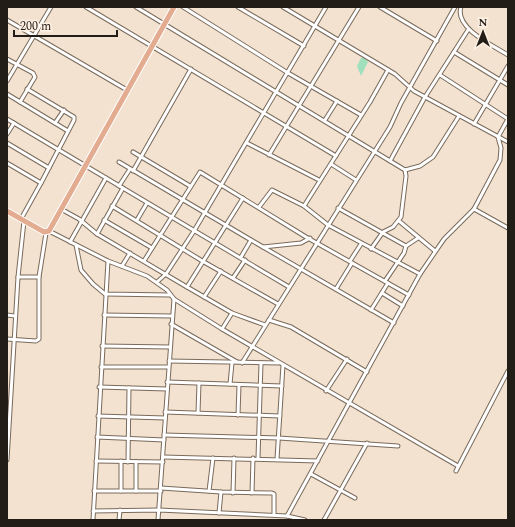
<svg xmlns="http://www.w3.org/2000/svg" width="515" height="527" viewBox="0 0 515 527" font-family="Spectral,serif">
<rect width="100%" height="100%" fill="#f3e2d0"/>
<path fill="#a1e0bc" d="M 361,58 L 365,58 L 368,62 L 361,76 L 357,66 Z"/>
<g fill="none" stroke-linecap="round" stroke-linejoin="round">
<g stroke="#796a5b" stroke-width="5">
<g id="minor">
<path d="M 86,7 L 336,156"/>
<path d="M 136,7 L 405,170 L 420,166 L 433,157 L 459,116"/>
<path d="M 183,7 L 288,73 L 361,115"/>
<path d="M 238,7 L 304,46"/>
<path d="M 283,7 L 395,74 L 414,91 L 508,142"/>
<path d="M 380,7 L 437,41"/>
<path d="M 461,7 C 454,28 494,46 508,55"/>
<path d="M 7,20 L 127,90"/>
<path d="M 454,52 L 508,85"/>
<path d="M 7,59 L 33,73 L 35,77 L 20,102"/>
<path d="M 440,75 L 508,119"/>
<path d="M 7,81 L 51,7"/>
<path d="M 7,94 L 68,131"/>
<path d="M 7,119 L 289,287"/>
<path d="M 325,120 L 337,101"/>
<path d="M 55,123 L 64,110"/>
<path d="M 474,124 L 508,66"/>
<path d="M 7,134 L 14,123"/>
<path d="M 7,143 L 49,168"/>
<path d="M 247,143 L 319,180"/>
<path d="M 133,152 L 190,186"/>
<path d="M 269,155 L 359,7"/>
<path d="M 390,161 L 425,97 L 468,30"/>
<path d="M 119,162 L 251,240 L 241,257"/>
<path d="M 7,163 L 41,183 L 74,120 L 74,117 L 27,89"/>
<path d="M 331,164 L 356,180"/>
<path d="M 133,171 L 191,69"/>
<path d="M 119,186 L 130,169"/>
<path d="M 112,206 L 204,262 L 278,304"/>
<path d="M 304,206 L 370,102 L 388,70"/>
<path d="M 259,207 L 272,190 L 304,206 L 328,225 L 420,274"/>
<path d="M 338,208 L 406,246 L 404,253 L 385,281"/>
<path d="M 61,209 L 79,219 L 97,234 L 187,287 L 232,313 L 265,325"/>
<path d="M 474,209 L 508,228"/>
<path d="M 21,219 L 41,183"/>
<path d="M 104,220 L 152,248"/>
<path d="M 137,220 L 147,203"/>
<path d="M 399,221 L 435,251"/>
<path d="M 49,231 L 108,261 L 147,276 L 167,290 L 174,299 L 222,329 L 458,466"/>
<path d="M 97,234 L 123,188"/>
<path d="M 251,240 L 263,247 L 301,243 L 310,238"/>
<path d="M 70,242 L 106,178"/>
<path d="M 76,245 L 81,270 L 93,284 L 105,294 L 170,295"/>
<path d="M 406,246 L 418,238"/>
<path d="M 263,247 L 394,323"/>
<path d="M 371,249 L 383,232 L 393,227 L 401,217 L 406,176 L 405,170"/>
<path d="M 144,261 L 200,172 L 306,237 L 409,295"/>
<path d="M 350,261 L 361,244"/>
<path d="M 122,266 L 130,253"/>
<path d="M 18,277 L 24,221"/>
<path d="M 233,278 L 245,260"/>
<path d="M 157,282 L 166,274 L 194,231 L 326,7"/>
<path d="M 187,287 L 243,198"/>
<path d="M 336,289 L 352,263"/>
<path d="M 382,293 L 403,306"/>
<path d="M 204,297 L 221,271"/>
<path d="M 371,310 L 388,283"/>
<path d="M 7,315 L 15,316"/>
<path d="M 104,315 L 172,316"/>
<path d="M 269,320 L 291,327 L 367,372"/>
<path d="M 171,324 L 237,362"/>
<path d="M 222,329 L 232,313"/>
<path d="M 7,339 L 36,341 L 39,339 L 39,277"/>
<path d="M 102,346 L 170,347"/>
<path d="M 169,361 L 279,363"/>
<path d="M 242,363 L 390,127 L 401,103 L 455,7"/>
<path d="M 101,367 L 168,367"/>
<path d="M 167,382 L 282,386"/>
<path d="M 230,384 L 232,363"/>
<path d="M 99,387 L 167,389"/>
<path d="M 326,391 L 347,359"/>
<path d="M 165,412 L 280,416"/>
<path d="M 198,413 L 199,383"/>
<path d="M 238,415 L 239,385"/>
<path d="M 98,416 L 165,418"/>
<path d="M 164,435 L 279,438 L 398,446"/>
<path d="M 97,437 L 164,440"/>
<path d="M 163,457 L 318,461"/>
<path d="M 258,458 L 261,363"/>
<path d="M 277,459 L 283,365"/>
<path d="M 7,460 L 18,277 L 39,277 L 46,233"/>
<path d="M 96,461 L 163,462"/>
<path d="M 121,461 L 121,491"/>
<path d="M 128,462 L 129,388"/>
<path d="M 136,462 L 136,491"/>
<path d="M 456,471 L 508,371"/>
<path d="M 311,474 L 355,498"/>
<path d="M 161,488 L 221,492 L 272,493 L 274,494 L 274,515"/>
<path d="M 94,491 L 161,491"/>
<path d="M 209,491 L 213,458"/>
<path d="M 233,493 L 234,458"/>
<path d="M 252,493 L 253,458"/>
<path d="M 93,511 L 159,510 L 287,516 L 305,520"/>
<path d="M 219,513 L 221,492"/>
<path d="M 287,516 L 420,274 L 444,239 L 474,209 L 482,194 L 500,160 L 501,148 L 498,137 L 508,119"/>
<path d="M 93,520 L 108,261"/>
<path d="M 119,520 L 120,510"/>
<path d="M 158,520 L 174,299"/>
<path d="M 324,520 L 367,443"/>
</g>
</g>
<g stroke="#fff" stroke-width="7">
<path id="primary" d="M 7,211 L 44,232 L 49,231 L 174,7"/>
</g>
<use href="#minor" stroke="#fff" stroke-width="3"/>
<use href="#primary" stroke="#e3ac91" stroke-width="5"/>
</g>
<rect width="515" height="527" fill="none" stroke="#231d17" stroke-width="16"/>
<g transform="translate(483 32)" stroke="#fef0e2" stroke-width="3" paint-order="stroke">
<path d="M0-3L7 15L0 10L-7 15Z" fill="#231d17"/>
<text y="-6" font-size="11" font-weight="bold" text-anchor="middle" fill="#231d17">N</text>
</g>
<path d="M14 30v6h103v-6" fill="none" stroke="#231d17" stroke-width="2"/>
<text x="20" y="30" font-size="12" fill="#231d17" stroke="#fef0e2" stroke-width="3" paint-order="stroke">200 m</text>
</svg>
